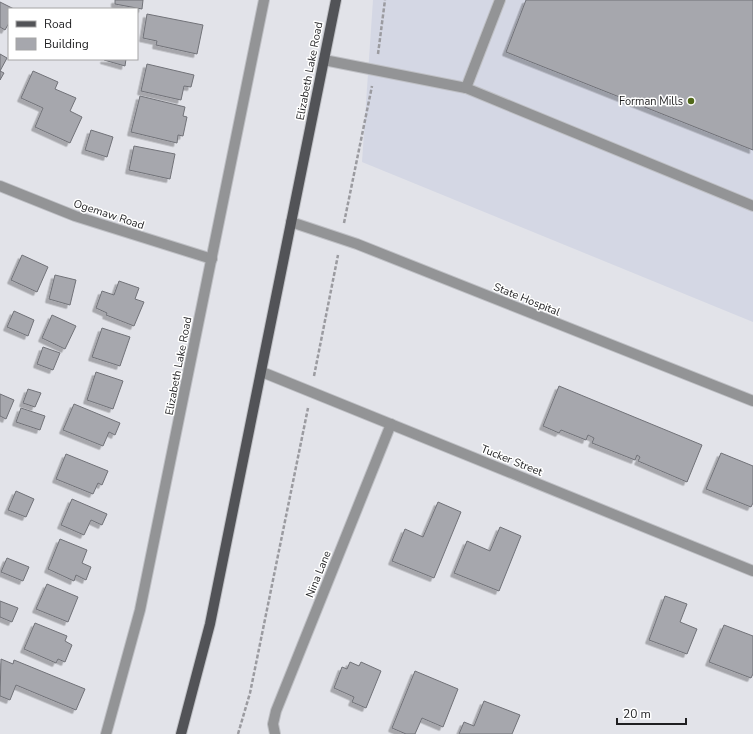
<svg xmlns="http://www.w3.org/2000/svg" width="753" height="734" viewBox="0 0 753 734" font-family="'Nunito Sans',sans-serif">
<defs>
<filter id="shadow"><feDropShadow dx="-3.5" dy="3.5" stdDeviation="0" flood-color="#0004"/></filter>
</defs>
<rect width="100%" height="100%" fill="#e2e3e9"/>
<path fill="#d4d7e4" d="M 373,0 L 753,0 L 753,322 L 362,162 Z"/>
<g fill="#a6a7ad" stroke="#717278" filter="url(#shadow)">
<path d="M 115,0 L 143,0 L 142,9 L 115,4 Z"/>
<path d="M 526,0 L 753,0 L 753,150 L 506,52 Z"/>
<path d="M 0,2 L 14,9 L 9,9 L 9,23 L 5,30 L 0,27 Z"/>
<path d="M 147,14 L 203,25 L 197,54 L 156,45 L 157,41 L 143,38 Z"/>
<path d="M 0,54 L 7,58 L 0,71 L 4,73 L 0,80 Z"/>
<path d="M 104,59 L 126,59 L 125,66 L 104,60 Z"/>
<path d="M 147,64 L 194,75 L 191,87 L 184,86 L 181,100 L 141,91 Z"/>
<path d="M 33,71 L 58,82 L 55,89 L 76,98 L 70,111 L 82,117 L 70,143 L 35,127 L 43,108 L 21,98 Z"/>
<path d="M 140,96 L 185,107 L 183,116 L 187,117 L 183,136 L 178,135 L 177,143 L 131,132 Z"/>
<path d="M 91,130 L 113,137 L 107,157 L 85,150 Z"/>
<path d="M 134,146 L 175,154 L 170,179 L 129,170 Z"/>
<path d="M 22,255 L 48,267 L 37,292 L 11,280 Z"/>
<path d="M 55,275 L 76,280 L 70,305 L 49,299 Z"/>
<path d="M 119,281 L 139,288 L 135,299 L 144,302 L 134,326 L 106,315 L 107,313 L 96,308 L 102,291 L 114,295 Z"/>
<path d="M 14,311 L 34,320 L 28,336 L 7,327 Z"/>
<path d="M 52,315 L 76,326 L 65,349 L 42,338 Z"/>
<path d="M 102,328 L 130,337 L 120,366 L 92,357 Z"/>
<path d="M 43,347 L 60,353 L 53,370 L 37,364 Z"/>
<path d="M 96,372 L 123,381 L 113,409 L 87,400 Z"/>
<path d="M 559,386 L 702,445 L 687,482 L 638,461 L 640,457 L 637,455 L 635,460 L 592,443 L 594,438 L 588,435 L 586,440 L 561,430 L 559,433 L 543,426 Z"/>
<path d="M 28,389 L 41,393 L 35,407 L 23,403 Z"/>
<path d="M 0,394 L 14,400 L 6,419 L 0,416 Z"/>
<path d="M 74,404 L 120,423 L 115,435 L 109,432 L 103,446 L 63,430 Z"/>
<path d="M 21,408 L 45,416 L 40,430 L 16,422 Z"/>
<path d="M 721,453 L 753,466 L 753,503 L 751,507 L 706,489 Z"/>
<path d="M 66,454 L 108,471 L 102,485 L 98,483 L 93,494 L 56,479 Z"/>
<path d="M 16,491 L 34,499 L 26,517 L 8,510 Z"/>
<path d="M 72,499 L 107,514 L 102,525 L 91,520 L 84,535 L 61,525 Z"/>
<path d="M 438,502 L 461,512 L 434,578 L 392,561 L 405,529 L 423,537 Z"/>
<path d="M 500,527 L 521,536 L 499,591 L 454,573 L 467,541 L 490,551 Z"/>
<path d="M 60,539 L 87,550 L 82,563 L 91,567 L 86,580 L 76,575 L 74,581 L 48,569 Z"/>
<path d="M 7,558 L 29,567 L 23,581 L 1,572 Z"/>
<path d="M 47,584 L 78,597 L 68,622 L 36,609 Z"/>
<path d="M 665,596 L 687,604 L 680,622 L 697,629 L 687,654 L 649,640 Z"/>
<path d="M 0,601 L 18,608 L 12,622 L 0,617 Z"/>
<path d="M 35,623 L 67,636 L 65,641 L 72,645 L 65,662 L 58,659 L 56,663 L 24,649 Z"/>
<path d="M 724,625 L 753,636 L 753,674 L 751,678 L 709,662 Z"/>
<path d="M 1,659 L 13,664 L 14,660 L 85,689 L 76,710 L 16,685 L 10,700 L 0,696 Z"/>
<path d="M 350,662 L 359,666 L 361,662 L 381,671 L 366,708 L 352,702 L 354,697 L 334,688 L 342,667 L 347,669 Z"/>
<path d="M 415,671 L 458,689 L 443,727 L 422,718 L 415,734 L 406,734 L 392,728 Z"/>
<path d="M 484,701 L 520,715 L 512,734 L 459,734 L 464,722 L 474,726 Z"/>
</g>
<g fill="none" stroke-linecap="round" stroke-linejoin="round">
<g stroke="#bfc0c5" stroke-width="12">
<g id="minor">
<path d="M 324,60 L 466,88 L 753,206"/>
<path d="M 466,88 L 500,0"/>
<path d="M 0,186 L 75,216 L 212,259"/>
<path d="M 291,222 L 357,244 L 753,401"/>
<path d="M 262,372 L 753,571"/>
<path d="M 106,734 L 140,610 L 264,0"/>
<path d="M 275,734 L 273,724 L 276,711 L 391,424"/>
</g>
</g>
<g stroke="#bfc0c5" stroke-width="12">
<path id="major" d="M 181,734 L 210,624 L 336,0"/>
</g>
<g stroke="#9b9ba0" stroke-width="2.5" stroke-dasharray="4 2" stroke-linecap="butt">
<path d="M 378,54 L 385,0"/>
<path d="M 344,223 L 372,86"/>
<path d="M 314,376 L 338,255"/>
<path d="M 238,734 L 250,693 L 308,408"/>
</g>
<use href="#minor" stroke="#939496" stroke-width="10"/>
<use href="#major" stroke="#525357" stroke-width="10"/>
</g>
<circle fill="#51691a" stroke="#fff" stroke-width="1.5" cx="691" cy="101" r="4"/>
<g text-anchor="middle" stroke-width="3" stroke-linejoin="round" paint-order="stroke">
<g font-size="11" fill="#1f1f21" stroke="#fff">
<text transform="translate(309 71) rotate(-79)" y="4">Elizabeth Lake Road</text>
<text transform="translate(109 214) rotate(18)" y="4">Ogemaw Road</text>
<text transform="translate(527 299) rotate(22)" y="4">State Hospital</text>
<text transform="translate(178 366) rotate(-79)" y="4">Elizabeth Lake Road</text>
<text transform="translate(512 460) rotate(22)" y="4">Tucker Street</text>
<text transform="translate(318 574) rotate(-68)" y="4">Nina Lane</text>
</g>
<g font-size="11" fill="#1f1f21" stroke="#fff" text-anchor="end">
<text x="683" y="105">Forman Mills</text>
</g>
</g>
<rect x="8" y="8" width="130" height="52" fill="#ffffff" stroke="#a5a5a6"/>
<rect x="16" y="21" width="20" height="6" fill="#525357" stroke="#a5a5a6"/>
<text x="44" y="28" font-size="12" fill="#1f1f21">Road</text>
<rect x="16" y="38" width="20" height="12" fill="#a6a7ad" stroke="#a5a5a6"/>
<text x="44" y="48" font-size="12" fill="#1f1f21">Building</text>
<path d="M617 718v6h69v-6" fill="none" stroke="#1f1f21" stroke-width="2"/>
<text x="623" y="718" font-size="12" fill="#1f1f21" stroke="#ffffff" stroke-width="3" paint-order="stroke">20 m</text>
</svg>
